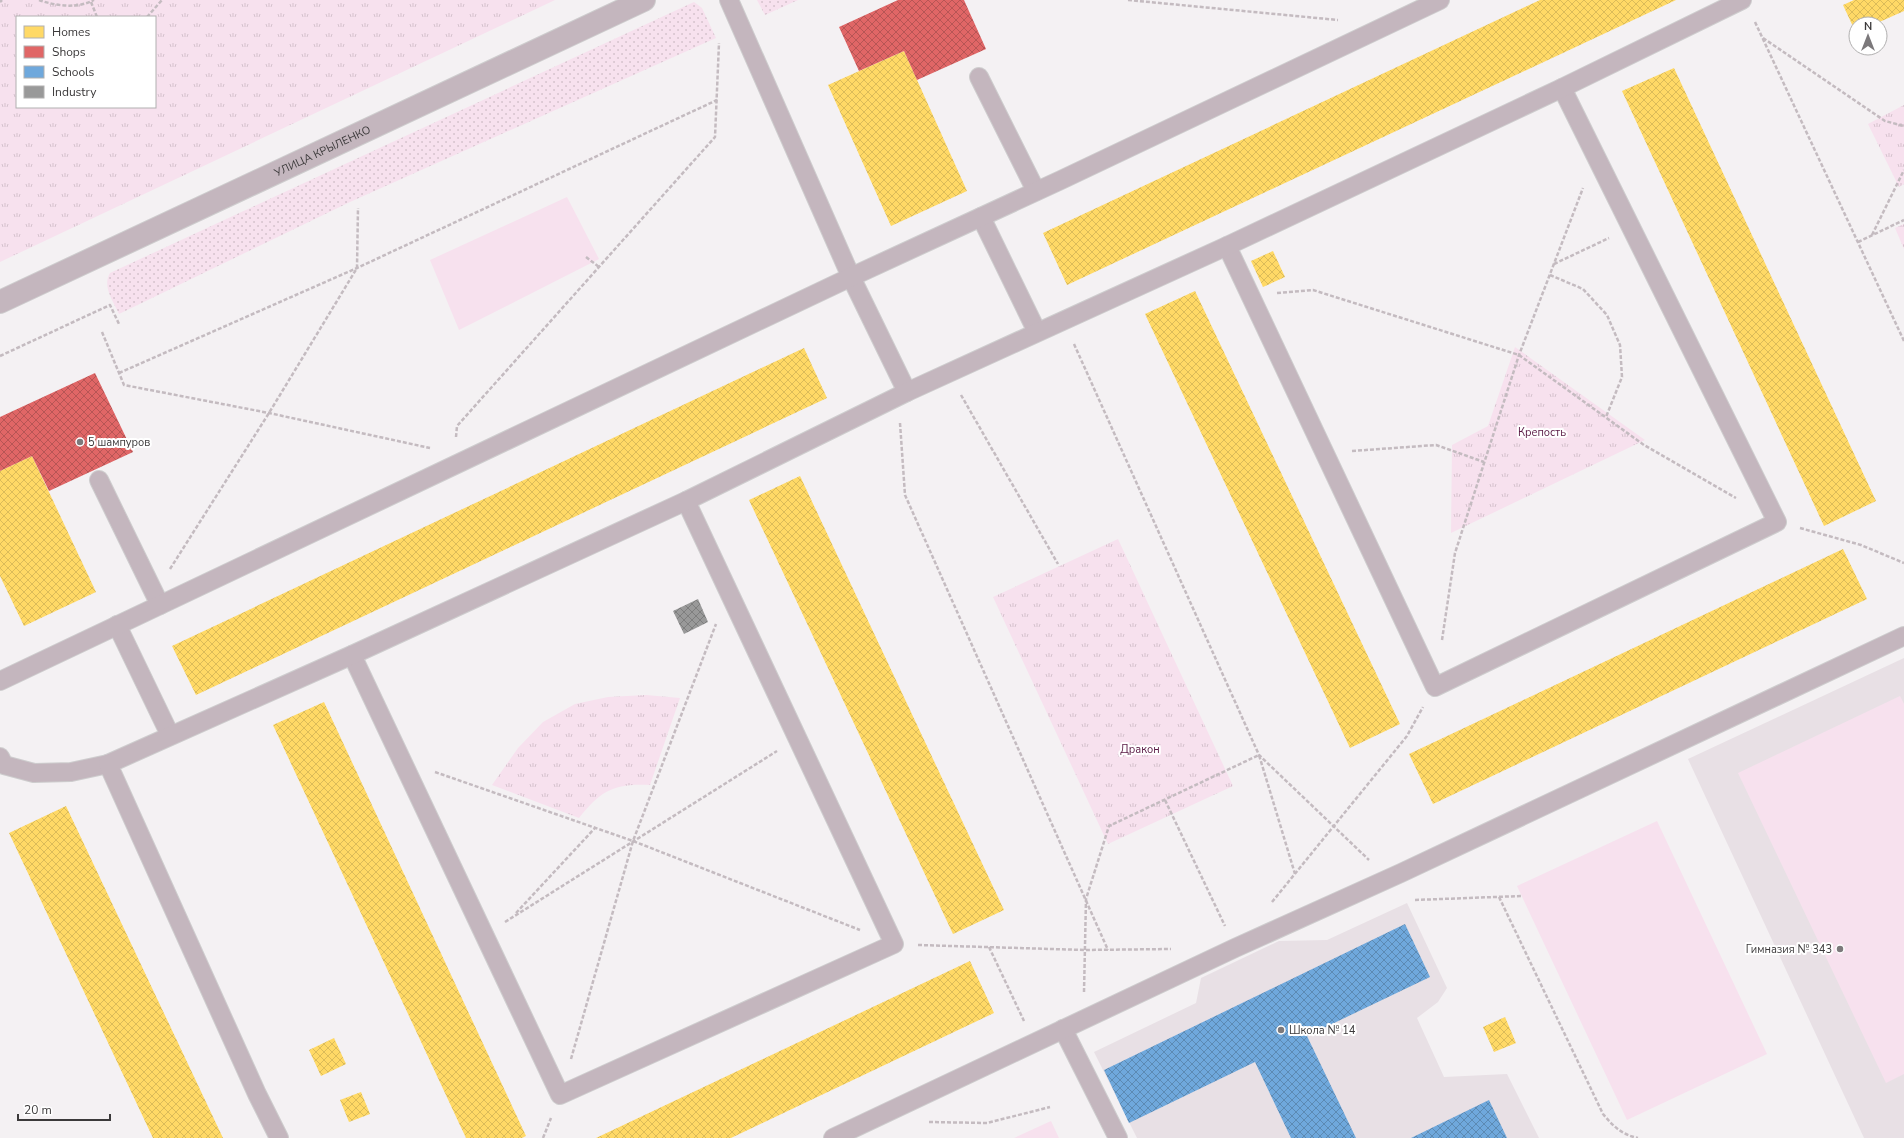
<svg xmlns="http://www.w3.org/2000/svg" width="1904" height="1138" viewBox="0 0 1904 1138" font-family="'Nunito Sans',sans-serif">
<defs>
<pattern id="grass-dots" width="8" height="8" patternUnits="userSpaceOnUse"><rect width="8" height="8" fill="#f7e1ee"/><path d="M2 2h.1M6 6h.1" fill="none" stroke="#d5c2cd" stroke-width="1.8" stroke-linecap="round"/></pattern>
<pattern id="park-tufts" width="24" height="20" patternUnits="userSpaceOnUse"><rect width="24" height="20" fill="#f7e1ee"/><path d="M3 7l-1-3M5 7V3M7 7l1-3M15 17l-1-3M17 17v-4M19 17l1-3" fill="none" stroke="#d5c2cd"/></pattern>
<pattern id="homes-cross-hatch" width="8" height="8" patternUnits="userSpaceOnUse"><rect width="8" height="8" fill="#ffd966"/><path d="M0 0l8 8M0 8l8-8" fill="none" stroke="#dbbb59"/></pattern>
<pattern id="shops-cross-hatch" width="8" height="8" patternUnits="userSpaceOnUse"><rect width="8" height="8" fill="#e06666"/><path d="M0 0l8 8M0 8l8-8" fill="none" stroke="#b75555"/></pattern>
<pattern id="schools-cross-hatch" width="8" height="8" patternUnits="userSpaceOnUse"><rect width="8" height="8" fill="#6fa8dc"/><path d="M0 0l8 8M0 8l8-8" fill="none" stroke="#5c8ab3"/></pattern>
<pattern id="industry-cross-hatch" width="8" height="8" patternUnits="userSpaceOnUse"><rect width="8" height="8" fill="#999"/><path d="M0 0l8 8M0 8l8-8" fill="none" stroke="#7e7e7e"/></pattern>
</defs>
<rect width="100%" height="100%" fill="#f4f1f3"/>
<g fill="#e8e0e5">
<path d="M 1904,658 L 1904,1138 L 1864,1138 L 1688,759 Z"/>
<path d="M 1407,903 L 1447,988 L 1438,1002 L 1417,1018 L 1444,1077 L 1507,1074 L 1539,1138 L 1137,1138 L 1094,1052 L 1196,1003 L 1201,978 L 1279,941 L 1327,940 Z"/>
</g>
<g fill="url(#grass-dots)">
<path d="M 757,0 L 798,0 L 765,15 Z"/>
<path d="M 694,2 L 702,8 L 716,38 L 350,202 L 119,314 C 113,301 102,286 110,273 Z"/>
</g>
<g fill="url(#park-tufts)" fill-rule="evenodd">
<path d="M 0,0 L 555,0 L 0,262 ZM 17,17 L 155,17 L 155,107 L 17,107 Z"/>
<path d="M 1904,105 L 1904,184 L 1899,187 L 1868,124 Z"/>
<path d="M 1904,224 L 1904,249 L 1895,228 Z"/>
<path d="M 1515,347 L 1645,440 L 1451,533 L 1452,445 L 1488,426 Z"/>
<path d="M 1118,539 L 1233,786 L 1108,844 L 993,597 Z"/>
<path d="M 646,695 L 680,698 L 650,785 C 615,783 601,790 579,818 L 492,785 L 518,748 L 543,722 L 575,704 L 608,697 Z"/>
</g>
<g fill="#f7e1ee">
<path d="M 567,197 L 599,259 L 459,330 L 430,260 Z"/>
<path d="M 1900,696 L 1904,704 L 1904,1074 L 1886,1083 L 1738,773 Z"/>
<path d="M 1657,821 L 1767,1054 L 1627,1120 L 1517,886 Z"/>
<path d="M 1051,1121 L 1059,1138 L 1014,1138 Z"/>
</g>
<g fill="url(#homes-cross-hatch)">
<path d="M 1540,0 L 1676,0 L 1067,285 L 1043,233 Z"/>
<path d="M 1854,0 L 1904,0 L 1904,11 L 1875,24 L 1856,24 L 1856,33 L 1843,5 Z"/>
<path d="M 904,51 L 967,191 L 891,226 L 828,85 Z"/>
<path d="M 1674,68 L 1876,501 L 1824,526 L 1622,91 Z"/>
<path d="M 1273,251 L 1285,277 L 1263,287 L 1251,261 Z"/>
<path d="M 1195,291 L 1400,724 L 1350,748 L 1145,314 Z"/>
<path d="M 804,348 L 827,398 L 196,695 L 172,646 Z"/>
<path d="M 32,456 L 96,592 L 24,626 L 0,576 L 0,471 Z"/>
<path d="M 800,476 L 1004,910 L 953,934 L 749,500 Z"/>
<path d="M 1843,549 L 1867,599 L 1433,804 L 1409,754 Z"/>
<path d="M 324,702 L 526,1136 L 522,1138 L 466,1138 L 273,725 Z"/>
<path d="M 66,806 L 92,861 L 223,1138 L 153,1138 L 9,833 Z"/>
<path d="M 970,961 L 994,1013 L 731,1138 L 596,1138 Z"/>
<path d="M 1505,1017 L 1516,1043 L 1494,1052 L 1483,1027 Z"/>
<path d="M 334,1038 L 346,1064 L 321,1076 L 309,1050 Z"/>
<path d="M 361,1092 L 370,1114 L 349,1122 L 340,1100 Z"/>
</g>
<g fill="url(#shops-cross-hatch)">
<path d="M 898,0 L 964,0 L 986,49 L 917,80 L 904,51 L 859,71 L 839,27 Z"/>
<path d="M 95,373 L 133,452 L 49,491 L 32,456 L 0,471 L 0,417 Z"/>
</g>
<g fill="url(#schools-cross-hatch)">
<path d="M 1405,924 L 1430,977 L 1307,1036 L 1356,1138 L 1291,1138 L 1255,1062 L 1129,1123 L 1104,1070 Z"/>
<path d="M 1489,1100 L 1507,1138 L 1411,1138 Z"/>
</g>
<path fill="url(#industry-cross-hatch)" d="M 698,599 L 708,622 L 684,634 L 673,611 Z"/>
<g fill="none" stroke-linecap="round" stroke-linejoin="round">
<g stroke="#cecdce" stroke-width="20">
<g id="service">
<path d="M 729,0 L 851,277 L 907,392"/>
<path d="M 979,77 L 1036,191"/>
<path d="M 981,217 L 1037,332"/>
<path d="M 1227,246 L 1435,687 L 1777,522 L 1562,88"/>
<path d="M 99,480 L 160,605"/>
<path d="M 117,625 L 170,735"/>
<path d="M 352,655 L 560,1095 L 894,944 L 686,501"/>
<path d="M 0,681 L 851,277 L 1061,180 L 1440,0"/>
<path d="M 0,757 L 4,765 L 34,773 L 71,772 L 108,764"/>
<path d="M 1063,1029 L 1118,1138"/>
<path d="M 279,1138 L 257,1094 L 108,764 L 352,655 L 686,501 L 907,392 L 1227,246 L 1562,88 L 1742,0"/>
<path d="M 833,1138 L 1235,948 L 1401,873 L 1904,636"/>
</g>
</g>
<g stroke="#cecdce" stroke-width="24">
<g id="tertiary">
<path id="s1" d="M 0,302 L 644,0"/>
</g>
</g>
<g stroke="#c4bbc0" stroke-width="2.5" stroke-dasharray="4 2" stroke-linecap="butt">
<path d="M 39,0 C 56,6 77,9 94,0"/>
<path d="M 1128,0 L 1338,20"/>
<path d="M 0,2 L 2,0"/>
<path d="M 91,2 L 97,17"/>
<path d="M 147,17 L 162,0"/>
<path d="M 1755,22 L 1904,341"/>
<path d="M 1763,38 L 1885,121 L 1904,126"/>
<path d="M 1872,235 L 1904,170"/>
<path d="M 1858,242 L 1904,220"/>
<path d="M 586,257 L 599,267"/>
<path d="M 1554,264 L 1609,238"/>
<path d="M 1550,275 L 1583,289 L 1607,315 L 1620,345 L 1622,377 L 1606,417"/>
<path d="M 1277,293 L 1313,290 L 1519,355 L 1644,445 L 1736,498"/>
<path d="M 102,332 L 124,385 L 269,413 L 430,448"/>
<path d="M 1074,344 L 1259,755 L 1369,860"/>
<path d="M 0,356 L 110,305 L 119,324"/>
<path d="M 119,373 L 357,268 L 717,100"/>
<path d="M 961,395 L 1058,564"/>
<path d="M 900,423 L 905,495 L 1108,950"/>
<path d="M 456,437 L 457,426 L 715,137 L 719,43"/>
<path d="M 1352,451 L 1436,445 L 1484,462"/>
<path d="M 1800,528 L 1861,545 L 1904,563"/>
<path d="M 170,569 L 269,413 L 357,268 L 358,208"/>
<path d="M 1442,640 L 1455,553 L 1519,355 L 1583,188"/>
<path d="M 435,772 L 633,841 L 860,930"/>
<path d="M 1165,800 L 1225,926"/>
<path d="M 1499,897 L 1603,1114 C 1613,1126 1622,1135 1638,1138"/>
<path d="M 1415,900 L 1521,896"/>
<path d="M 1272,902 L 1407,736 L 1423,707"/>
<path d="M 516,913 L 595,828"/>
<path d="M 505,922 L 777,751"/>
<path d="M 918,945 L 1085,950 L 1171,949"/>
<path d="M 989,947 L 1024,1021"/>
<path d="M 1084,992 L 1086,899 L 1109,826 L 1259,755 L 1295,874"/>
<path d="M 571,1059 L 633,841 L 716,624"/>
<path d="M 929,1122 L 987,1123 L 1050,1107"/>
<path d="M 543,1138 L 551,1118"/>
</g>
<use href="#service" stroke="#c4b6be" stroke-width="18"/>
<use href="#tertiary" stroke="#c4b6be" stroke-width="22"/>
</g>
<g fill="#7c797b" stroke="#fff" stroke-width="1.5">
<circle cx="80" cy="442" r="4"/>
<circle cx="1840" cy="949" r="4"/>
<circle cx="1281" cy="1030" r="4"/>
</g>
<g text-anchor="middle" stroke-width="4" stroke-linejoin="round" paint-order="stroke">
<g font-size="11" fill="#3b393a" stroke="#fff">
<text dy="4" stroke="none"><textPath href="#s1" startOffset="356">УЛИЦА КРЫЛЕНКО</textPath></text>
</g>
<g font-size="11" fill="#581843" stroke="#fff">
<text x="1542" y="436">Крепость</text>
<text x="1140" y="753">Дракон</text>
</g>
<g font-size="11" fill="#3b393a" stroke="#fff" text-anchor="start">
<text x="88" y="446">5 шампуров</text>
<text x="1832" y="953" text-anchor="end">Гимназия № 343</text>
<text x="1289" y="1034">Школа № 14</text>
</g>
</g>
<rect x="16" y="16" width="140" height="92" fill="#ffffff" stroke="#b1b0b0"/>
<rect x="24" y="26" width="20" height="12" fill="#ffd966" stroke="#b1b0b0"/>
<text x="52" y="36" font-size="12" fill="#3b393a">Homes</text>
<rect x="24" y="46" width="20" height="12" fill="#e06666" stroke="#b1b0b0"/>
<text x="52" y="56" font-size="12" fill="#3b393a">Shops</text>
<rect x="24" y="66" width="20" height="12" fill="#6fa8dc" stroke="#b1b0b0"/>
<text x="52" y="76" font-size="12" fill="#3b393a">Schools</text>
<rect x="24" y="86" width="20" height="12" fill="#999999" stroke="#b1b0b0"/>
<text x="52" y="96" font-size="12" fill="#3b393a">Industry</text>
<g transform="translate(1868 36)"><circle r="19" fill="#ffffff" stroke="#b1b0b0"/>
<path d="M0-3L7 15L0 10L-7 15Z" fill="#7c797b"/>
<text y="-6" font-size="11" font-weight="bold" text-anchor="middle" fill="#3b393a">N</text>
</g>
<path d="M18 1114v6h92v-6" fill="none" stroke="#3b393a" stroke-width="2"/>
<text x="24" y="1114" font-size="12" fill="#3b393a" stroke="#ffffff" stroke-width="3" paint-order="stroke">20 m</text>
</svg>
